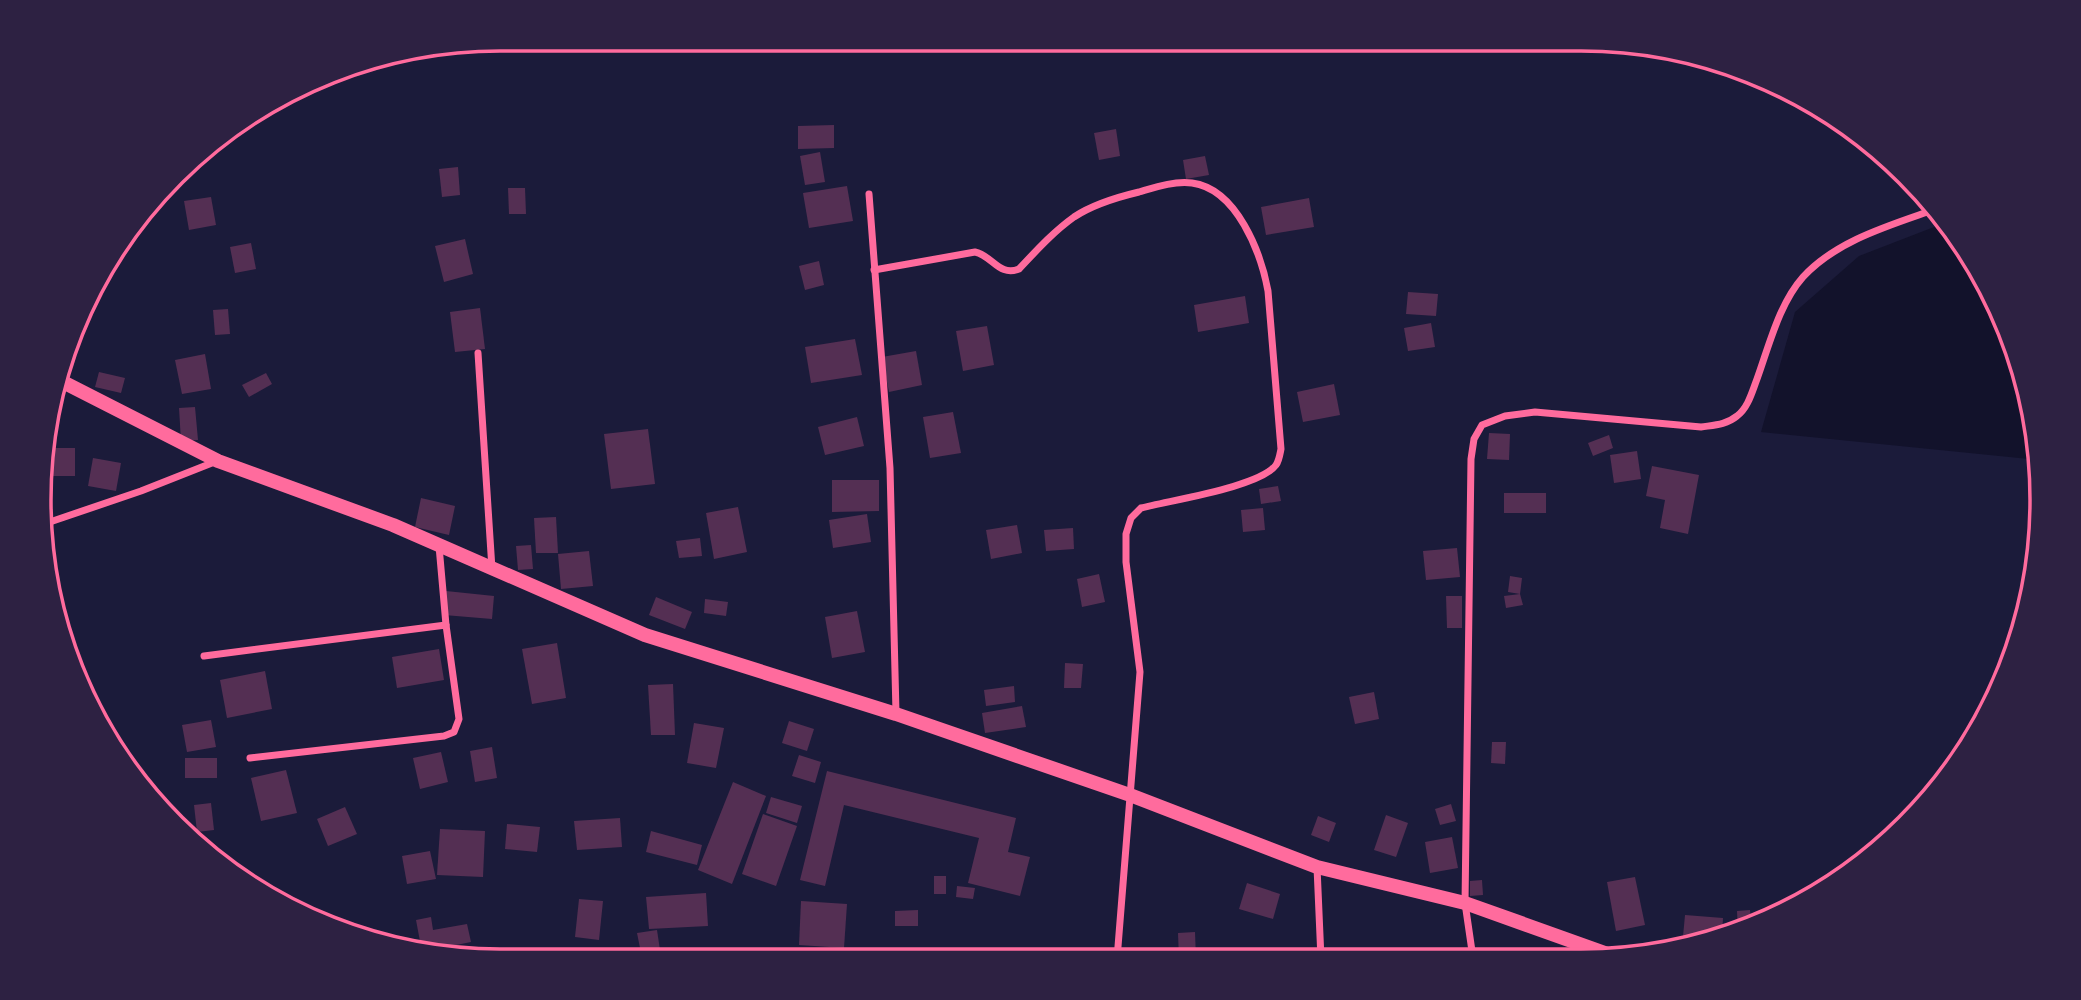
<svg xmlns="http://www.w3.org/2000/svg" width="2081" height="1000" viewBox="0 0 2081 1000" font-family="Georgia,serif">
<rect width="100%" height="100%" fill="#1b1b3a"/>
<path fill="#12122b" d="M 1947,222 L 1965,244 L 2008,324 L 2034,410 L 2039,460 L 1761,432 L 1795,312 L 1859,256 Z"/>
<g fill="#542f53">
<path d="M 834,125 L 834,148 L 798,149 L 798,126 Z"/>
<path d="M 1116,129 L 1120,156 L 1099,160 L 1094,133 Z"/>
<path d="M 820,152 L 825,182 L 805,185 L 800,156 Z"/>
<path d="M 1205,156 L 1209,175 L 1186,179 L 1183,160 Z"/>
<path d="M 458,167 L 460,195 L 442,197 L 439,169 Z"/>
<path d="M 847,186 L 853,221 L 809,228 L 803,193 Z"/>
<path d="M 508,188 L 525,188 L 526,214 L 509,214 Z"/>
<path d="M 211,197 L 216,225 L 189,230 L 184,201 Z"/>
<path d="M 1309,198 L 1314,227 L 1266,235 L 1261,207 Z"/>
<path d="M 465,239 L 473,274 L 444,282 L 435,246 Z"/>
<path d="M 251,243 L 256,269 L 235,273 L 230,247 Z"/>
<path d="M 819,261 L 824,285 L 805,290 L 799,266 Z"/>
<path d="M 1408,292 L 1438,294 L 1436,316 L 1406,314 Z"/>
<path d="M 1245,296 L 1249,323 L 1198,332 L 1194,305 Z"/>
<path d="M 480,308 L 485,349 L 455,352 L 450,312 Z"/>
<path d="M 228,309 L 230,334 L 215,335 L 213,310 Z"/>
<path d="M 1431,323 L 1435,347 L 1408,351 L 1404,328 Z"/>
<path d="M 987,326 L 994,365 L 963,371 L 956,331 Z"/>
<path d="M 855,339 L 862,375 L 811,383 L 805,347 Z"/>
<path d="M 916,351 L 922,385 L 889,392 L 882,357 Z"/>
<path d="M 205,354 L 211,389 L 182,394 L 175,360 Z"/>
<path d="M 99,372 L 125,378 L 121,393 L 95,387 Z"/>
<path d="M 266,373 L 272,384 L 249,397 L 242,385 Z"/>
<path d="M 1334,384 L 1340,415 L 1303,422 L 1297,392 Z"/>
<path d="M 195,407 L 198,440 L 181,441 L 179,408 Z"/>
<path d="M 953,412 L 961,453 L 930,458 L 923,417 Z"/>
<path d="M 857,417 L 864,446 L 825,455 L 818,427 Z"/>
<path d="M 648,429 L 655,484 L 611,489 L 604,434 Z"/>
<path d="M 1489,433 L 1510,434 L 1509,460 L 1487,459 Z"/>
<path d="M 1609,435 L 1613,448 L 1593,456 L 1588,443 Z"/>
<path d="M 46,448 L 75,448 L 75,476 L 45,476 Z"/>
<path d="M 1637,451 L 1641,479 L 1614,483 L 1610,455 Z"/>
<path d="M 93,458 L 121,463 L 116,491 L 88,486 Z"/>
<path d="M 1652,466 L 1699,475 L 1688,534 L 1660,528 L 1665,500 L 1646,496 Z"/>
<path d="M 832,480 L 879,480 L 879,511 L 832,512 Z"/>
<path d="M 1278,486 L 1281,501 L 1261,504 L 1259,489 Z"/>
<rect x="1504" y="493" width="42" height="20"/>
<path d="M 421,498 L 455,506 L 449,535 L 415,527 Z"/>
<path d="M 738,507 L 747,552 L 714,559 L 706,513 Z"/>
<path d="M 1263,508 L 1265,530 L 1243,532 L 1241,510 Z"/>
<path d="M 867,514 L 871,542 L 833,548 L 829,520 Z"/>
<path d="M 556,517 L 558,553 L 536,553 L 534,518 Z"/>
<path d="M 1017,525 L 1022,553 L 991,559 L 986,530 Z"/>
<path d="M 1073,528 L 1074,549 L 1046,551 L 1044,530 Z"/>
<path d="M 700,538 L 702,556 L 679,558 L 676,541 Z"/>
<path d="M 531,545 L 533,569 L 518,570 L 516,546 Z"/>
<path d="M 1457,548 L 1460,577 L 1426,580 L 1423,551 Z"/>
<path d="M 589,551 L 593,586 L 561,589 L 558,554 Z"/>
<path d="M 1099,574 L 1105,602 L 1082,607 L 1077,579 Z"/>
<path d="M 1510,576 L 1522,578 L 1520,594 L 1523,605 L 1506,608 L 1504,596 L 1520,594 L 1508,592 Z"/>
<path d="M 446,591 L 494,596 L 492,619 L 444,615 Z"/>
<path d="M 1446,596 L 1462,596 L 1462,628 L 1447,628 Z"/>
<path d="M 656,597 L 692,612 L 685,629 L 649,615 Z"/>
<path d="M 705,599 L 728,602 L 726,616 L 704,613 Z"/>
<path d="M 857,611 L 865,652 L 832,658 L 825,617 Z"/>
<path d="M 557,643 L 566,698 L 532,704 L 522,649 Z"/>
<path d="M 439,649 L 444,680 L 397,688 L 392,657 Z"/>
<path d="M 1065,663 L 1083,664 L 1081,688 L 1064,688 Z"/>
<path d="M 265,671 L 272,709 L 227,718 L 220,680 Z"/>
<path d="M 673,684 L 675,735 L 651,735 L 648,685 Z"/>
<path d="M 1014,686 L 1015,702 L 986,706 L 984,690 Z"/>
<path d="M 1374,692 L 1379,719 L 1355,724 L 1349,697 Z"/>
<path d="M 1022,706 L 1026,727 L 985,733 L 982,713 Z"/>
<path d="M 211,720 L 216,747 L 187,752 L 182,725 Z"/>
<path d="M 789,721 L 814,729 L 807,751 L 782,743 Z"/>
<path d="M 694,723 L 724,728 L 716,768 L 687,763 Z"/>
<path d="M 1492,742 L 1506,742 L 1505,764 L 1491,763 Z"/>
<path d="M 492,747 L 497,778 L 475,782 L 470,751 Z"/>
<path d="M 441,752 L 448,782 L 420,789 L 413,758 Z"/>
<path d="M 799,755 L 821,762 L 815,783 L 792,776 Z"/>
<rect x="185" y="758" width="32" height="20"/>
<path d="M 286,770 L 297,813 L 261,821 L 251,778 Z"/>
<path d="M 827,771 L 1016,818 L 1008,852 L 1030,857 L 1020,896 L 968,883 L 979,838 L 844,805 L 825,886 L 800,880 Z"/>
<path d="M 733,782 L 766,796 L 732,884 L 698,870 Z"/>
<path d="M 771,797 L 802,806 L 797,823 L 766,813 Z"/>
<path d="M 211,803 L 214,830 L 197,832 L 194,805 Z"/>
<path d="M 1451,804 L 1456,821 L 1440,825 L 1435,809 Z"/>
<path d="M 345,807 L 357,834 L 328,846 L 317,819 Z"/>
<path d="M 763,814 L 797,826 L 776,886 L 742,874 Z"/>
<path d="M 1386,815 L 1408,823 L 1396,857 L 1374,850 Z"/>
<path d="M 1318,816 L 1336,823 L 1329,842 L 1311,835 Z"/>
<path d="M 620,818 L 622,847 L 577,850 L 574,821 Z"/>
<path d="M 507,824 L 540,827 L 537,852 L 505,849 Z"/>
<path d="M 440,829 L 485,831 L 483,877 L 437,875 Z"/>
<path d="M 651,831 L 702,845 L 697,865 L 646,852 Z"/>
<path d="M 1452,837 L 1458,868 L 1430,873 L 1425,842 Z"/>
<path d="M 430,851 L 436,879 L 407,884 L 402,856 Z"/>
<rect x="934" y="876" width="12" height="18"/>
<path d="M 1635,877 L 1645,925 L 1616,931 L 1607,882 Z"/>
<path d="M 1482,880 L 1483,895 L 1470,896 L 1470,881 Z"/>
<path d="M 1247,883 L 1280,894 L 1273,919 L 1239,909 Z"/>
<path d="M 957,886 L 975,888 L 973,899 L 956,897 Z"/>
<path d="M 706,893 L 708,926 L 649,929 L 646,897 Z"/>
<path d="M 579,899 L 603,901 L 599,940 L 575,937 Z"/>
<path d="M 801,901 L 847,904 L 844,948 L 799,945 Z"/>
<path d="M 918,910 L 918,926 L 895,926 L 895,911 Z"/>
<path d="M 1750,910 L 1751,921 L 1770,919 L 1758,926 L 1738,932 L 1737,911 Z"/>
<path d="M 1685,915 L 1723,918 L 1722,936 L 1682,947 Z"/>
<path d="M 431,917 L 433,930 L 467,924 L 471,942 L 422,952 L 416,920 Z"/>
<path d="M 657,930 L 660,950 L 641,953 L 637,933 Z"/>
<path d="M 1195,932 L 1196,959 L 1179,959 L 1178,933 Z"/>
<path d="M 1262,948 L 1307,950 L 1306,959 L 1261,959 Z"/>
</g>
<g fill="none" stroke-linecap="round" stroke-linejoin="round">
<g stroke="#ff6b9d" stroke-width="7">
<path d="M 869,194 L 890,468 L 896,713"/>
<path d="M 874,270 L 975,252 C 993,256 999,277 1019,269 C 1036,251 1053,232 1074,217 C 1092,205 1118,197 1139,192 C 1156,187 1173,181 1192,183 C 1237,189 1261,253 1268,291 L 1281,449 C 1280,454 1279,461 1276,465 C 1260,487 1171,500 1141,508 L 1131,518 L 1126,534 L 1126,562 L 1140,672 L 1117,959"/>
<path d="M 478,353 L 492,569"/>
<path d="M 44,524 L 141,491 L 217,461"/>
<path d="M 204,656 L 446,625"/>
<path d="M 250,758 L 444,736 L 454,732 L 459,719 L 446,625 L 439,546"/>
<path d="M 1317,867 L 1321,959"/>
<path d="M 1473,958 L 1465,903 L 1471,459 L 1474,439 L 1482,425 L 1505,416 L 1535,412 L 1701,427 C 1714,425 1726,425 1737,416 C 1748,408 1752,392 1757,379 C 1769,346 1779,304 1803,277 C 1837,240 1891,225 1936,209"/>
</g>
<path stroke="#ff6b9d" stroke-width="14" d="M 59,380 L 218,461 L 393,525 L 645,635 L 896,714 L 1130,795 L 1317,867 L 1465,903 L 1619,958"/>
</g>
<path d="M0 0H2081V1000H0ZM500 51H1581A449 449 0 0 1 2030 500V500A449 449 0 0 1 1581 949H500A449 449 0 0 1 51 500V500A449 449 0 0 1 500 51Z" fill="#2d2142" fill-rule="evenodd"/>
<path fill="none" stroke="#ff6b9d" stroke-width="3.5" d="M500 51H1581A449 449 0 0 1 2030 500V500A449 449 0 0 1 1581 949H500A449 449 0 0 1 51 500V500A449 449 0 0 1 500 51Z"/>
</svg>
